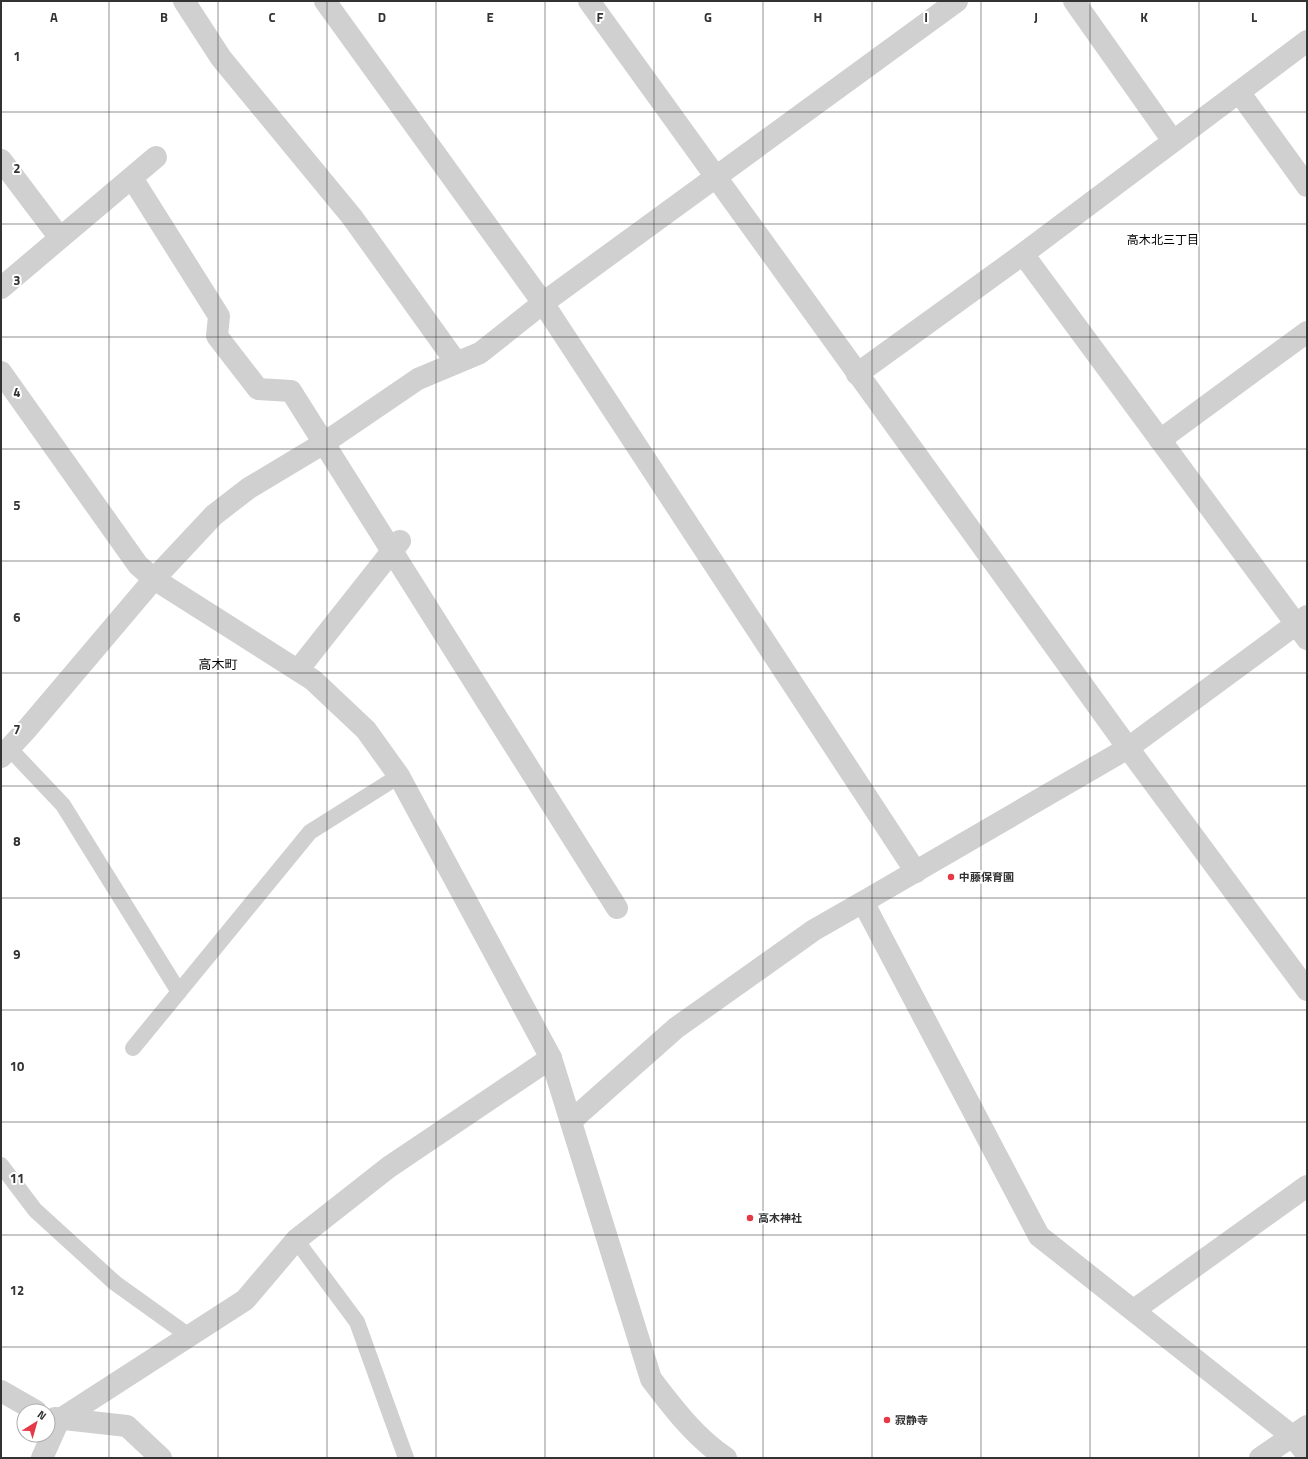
<svg xmlns="http://www.w3.org/2000/svg" width="1308" height="1459" viewBox="0 0 1308 1459" font-family="'Titillium Web','Noto Sans JP',sans-serif">
<rect width="100%" height="100%" fill="#fff"/>
<g fill="none" stroke-linecap="round" stroke-linejoin="round">
<g stroke="#d0d0d0" stroke-width="16">
<path d="M 9,748 L 63,805 L 179,992"/>
<path d="M 133,1048 L 310,832 L 399,776"/>
<path d="M 1,1165 L 35,1210 L 115,1283 L 189,1336"/>
<path d="M 296,1240 L 357,1322 L 406,1458"/>
</g>
<g stroke="#d0d0d0" stroke-width="22">
<path d="M 184,1 L 221,58 L 352,217 L 456,362"/>
<path d="M 325,1 L 543,303 L 916,872"/>
<path d="M 589,1 L 1128,748 L 1307,990"/>
<path d="M 1074,1 L 1173,141"/>
<path d="M 1239,92 L 1307,186"/>
<path d="M 1,160 L 60,238"/>
<path d="M 132,178 L 219,316 L 217,336 L 258,389 L 291,391 L 617,908"/>
<path d="M 1023,254 L 1307,639"/>
<path d="M 1,288 L 156,157"/>
<path d="M 1,372 L 138,565 L 154,579 L 313,680 L 366,730 L 399,776 L 551,1058 L 651,1379 C 673,1408 696,1438 726,1458"/>
<path d="M 857,374 L 1023,254 L 1307,41"/>
<path d="M 1160,440 L 1307,332"/>
<path d="M 298,670 L 400,541"/>
<path d="M 1,757 L 27,729 L 154,579 L 214,515 L 249,488 L 324,443 L 418,379 L 480,353 L 543,303 L 957,1"/>
<path d="M 863,902 L 1039,1236 L 1292,1436 L 1307,1454"/>
<path d="M 571,1121 L 676,1028 L 814,930 L 863,902 L 1128,748 L 1307,616"/>
<path d="M 1134,1310 L 1307,1186"/>
<path d="M 1,1391 L 36,1411"/>
<path d="M 55,1418 L 127,1426 L 161,1458"/>
<path d="M 42,1458 L 59,1420 L 245,1300 L 296,1240 L 389,1167 L 551,1058"/>
<path d="M 1260,1458 L 1307,1426"/>
</g>
</g>
<path fill="none" stroke="#333" stroke-width="1" stroke-opacity="0.55" d="M 109,1 L 109,1458M 218,1 L 218,1458M 327,1 L 327,1458M 436,1 L 436,1458M 545,1 L 545,1458M 654,1 L 654,1458M 763,1 L 763,1458M 872,1 L 872,1458M 981,1 L 981,1458M 1090,1 L 1090,1458M 1199,1 L 1199,1458M 1,112 L 1307,112M 1,224 L 1307,224M 1,337 L 1307,337M 1,449 L 1307,449M 1,561 L 1307,561M 1,673 L 1307,673M 1,786 L 1307,786M 1,898 L 1307,898M 1,1010 L 1307,1010M 1,1122 L 1307,1122M 1,1235 L 1307,1235M 1,1347 L 1307,1347"/>
<g fill="#e63946" stroke="#fff" stroke-width="1.5">
<circle cx="951" cy="877" r="4"/>
<circle cx="750" cy="1218" r="4"/>
<circle cx="887" cy="1420" r="4"/>
</g>
<g text-anchor="middle" stroke-width="4" stroke-linejoin="round" paint-order="stroke">
<g font-size="11" font-weight="bold" fill="#333" stroke="#fff" text-anchor="start">
<text x="959" y="881">中藤保育園</text>
<text x="758" y="1222">高木神社</text>
<text x="895" y="1424">寂静寺</text>
</g>
<g font-size="12" fill="#000" stroke="#fff">
<text x="1163" y="244">高木北三丁目</text>
</g>
<g font-size="13" fill="#000" stroke="#fff">
<text x="218" y="669">高木町</text>
</g>
</g>
<g font-size="13" text-anchor="middle" font-weight="bold" fill="#333" stroke="#fff" stroke-width="4" stroke-linejoin="round" paint-order="stroke">
<text x="54" y="22">A</text>
<text x="164" y="22">B</text>
<text x="272" y="22">C</text>
<text x="382" y="22">D</text>
<text x="490" y="22">E</text>
<text x="600" y="22">F</text>
<text x="708" y="22">G</text>
<text x="818" y="22">H</text>
<text x="926" y="22">I</text>
<text x="1036" y="22">J</text>
<text x="1144" y="22">K</text>
<text x="1254" y="22">L</text>
<text x="17" y="61">1</text>
<text x="17" y="173">2</text>
<text x="17" y="285">3</text>
<text x="17" y="397">4</text>
<text x="17" y="510">5</text>
<text x="17" y="622">6</text>
<text x="17" y="734">7</text>
<text x="17" y="846">8</text>
<text x="17" y="959">9</text>
<text x="17" y="1071">10</text>
<text x="17" y="1183">11</text>
<text x="17" y="1295">12</text>
</g>
<rect width="1308" height="1459" fill="none" stroke="#333333" stroke-width="4"/>
<g transform="translate(36 1423) rotate(37)"><circle r="19" fill="#ffffff" stroke="#adadad"/>
<path d="M0-3L7 15L0 10L-7 15Z" fill="#e63946"/>
<text y="-6" font-size="11" font-weight="bold" text-anchor="middle" fill="#333333">N</text>
</g>
</svg>
